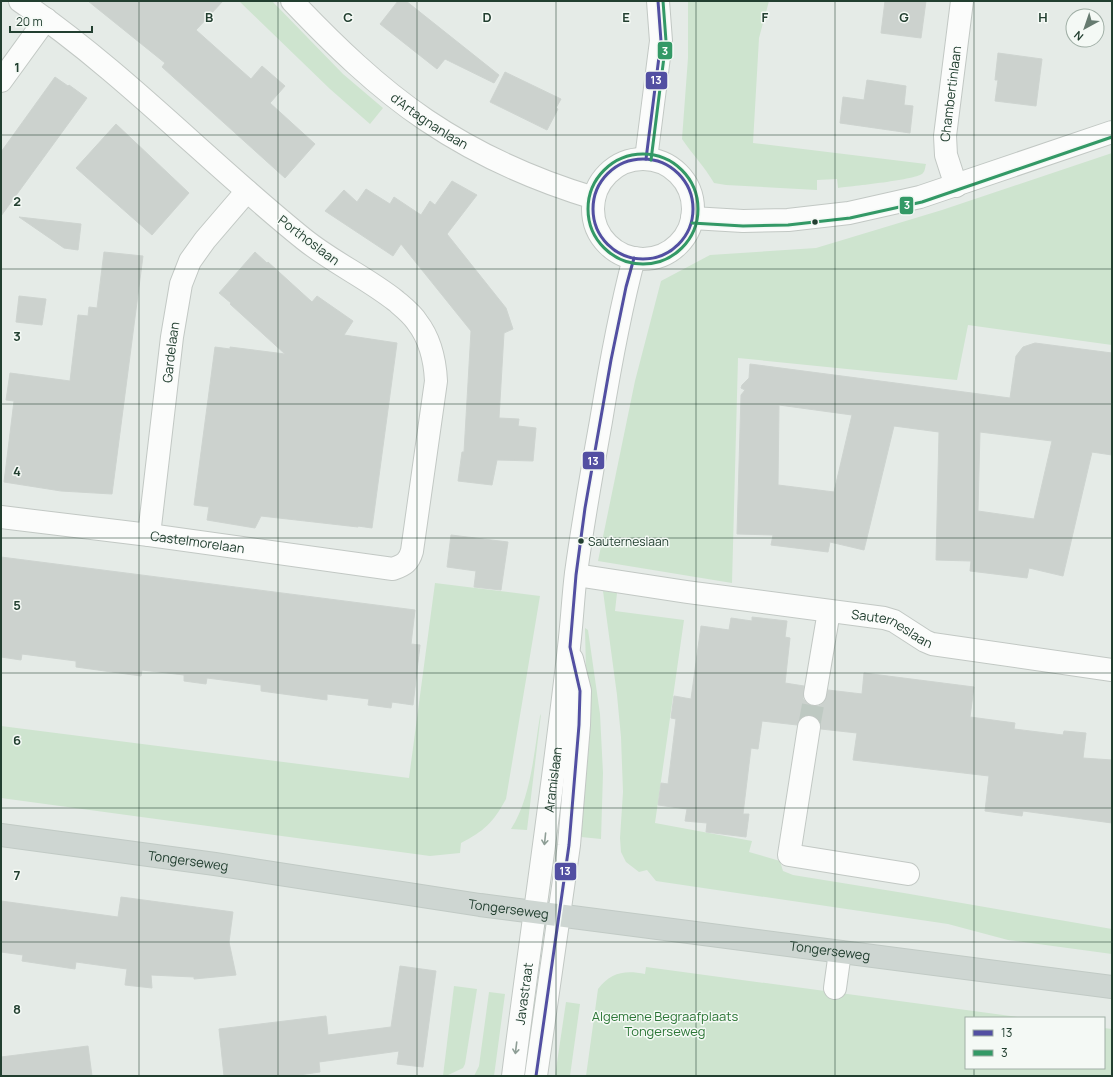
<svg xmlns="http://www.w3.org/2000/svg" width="1113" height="1077" viewBox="0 0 1113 1077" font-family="Manrope,sans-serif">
<rect width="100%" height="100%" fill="#e5ebe7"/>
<g fill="#cee4cf">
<path d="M 239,1 L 272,1 L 343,74 L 383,108 L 370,124 L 330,89 Z"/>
<path d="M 688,1 L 769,1 L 759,38 L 753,143 L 926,164 C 925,167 925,171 923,173 C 918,180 851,186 838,188 L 837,179 L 817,180 L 817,190 L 726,185 L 714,183 C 705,167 692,154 682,139 L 688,58 Z"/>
<path d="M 1112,153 L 1112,345 L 968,325 L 957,380 L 738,358 L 732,583 L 598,561 L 635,381 L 661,281 L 710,255 L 816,248 L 942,210 Z"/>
<path d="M 435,583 L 540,596 L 506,799 C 493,823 484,831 461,843 L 460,853 L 430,856 L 1,798 L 1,726 L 409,778 Z"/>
<path d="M 603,591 L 617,593 L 615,611 L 684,620 L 655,823 L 752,841 L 749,852 L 780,861 L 783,871 L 793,875 L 904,893 L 1112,929 L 1112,954 L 1008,940 L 948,924 L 656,881 L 647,870 L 639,872 L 626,862 L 621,852 L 620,838 L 623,792 L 621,737 L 617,695 Z"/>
<path d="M 585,628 L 588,630 L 600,714 L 603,773 L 601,839 L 581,837 L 581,811 L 587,715 Z"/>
<path d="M 541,714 L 527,830 L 511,829 C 531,798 534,752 540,716 Z"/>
<path d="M 646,967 L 1025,1018 L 966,1018 L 966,1068 L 1104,1068 L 1104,1028 L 1112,1029 L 1112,1076 L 586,1076 L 598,989 C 611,972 625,970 645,974 Z"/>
<path d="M 454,986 L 477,989 L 465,1064 L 463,1068 L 446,1076 L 443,1076 Z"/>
<path d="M 489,992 L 505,994 L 494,1076 L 474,1076 L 479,1066 Z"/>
<path d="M 530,997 L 538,998 L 528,1076 L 520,1076 Z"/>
<path d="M 566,1002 L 580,1004 L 570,1076 L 555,1076 Z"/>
</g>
<g fill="#ccd2ce" stroke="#ced4d0" fill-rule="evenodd">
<path d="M 88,1 L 223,1 L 196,30 L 251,79 L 262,66 L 285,86 L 270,103 L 315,144 L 285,178 L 162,67 L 165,63 Z"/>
<path d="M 398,1 L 406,1 L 499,75 L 494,83 L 445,59 L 437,69 L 380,24 Z"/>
<path d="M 885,1 L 926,1 L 921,38 L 881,33 Z"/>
<path d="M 998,53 L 1042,59 L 1036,106 L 995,101 L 998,80 L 995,80 Z"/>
<path d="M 505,72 L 561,99 L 556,108 L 558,109 L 547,130 L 490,102 Z"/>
<path d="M 55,77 L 68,86 L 69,85 L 87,98 L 1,216 L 1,152 Z"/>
<path d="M 867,80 L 906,86 L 904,105 L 913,106 L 910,133 L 840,123 L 843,97 L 864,100 Z"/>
<path d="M 116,124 L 189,193 L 152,235 L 76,168 Z"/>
<path d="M 452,181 L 477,195 L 447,234 L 506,308 L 513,329 L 504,333 L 499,418 L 519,419 L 518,426 L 536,428 L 533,461 L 497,460 L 492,485 L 458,481 L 462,452 L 464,452 L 471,331 L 401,244 L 393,256 L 325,211 L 344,190 L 357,202 L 366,189 L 390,204 L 394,197 L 421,215 L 430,201 L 435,205 Z"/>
<path d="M 19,217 L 81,224 L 78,250 L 64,248 Z"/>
<path d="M 104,252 L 143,256 L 112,494 L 61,491 L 4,482 L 14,401 L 6,400 L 10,373 L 70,381 L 78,315 L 88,316 L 89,307 L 97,308 Z"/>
<path d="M 255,252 L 267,263 L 268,262 L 312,302 L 317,296 L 353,321 L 344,335 L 397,343 L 372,528 L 358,526 L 358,527 L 261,516 L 255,528 L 207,520 L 209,507 L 194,505 L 215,347 L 230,349 L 230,347 L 285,354 L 230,304 L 231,303 L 219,293 Z"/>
<path d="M 19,296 L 46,299 L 42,325 L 16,322 Z"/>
<path d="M 1035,343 L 1112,353 L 1112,455 L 1092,452 L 1063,576 L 1029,568 L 1027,578 L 970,571 L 971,561 L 936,560 L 939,432 L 894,426 L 864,550 L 830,542 L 828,552 L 771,545 L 773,535 L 737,534 L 741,395 L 745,390 L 741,388 L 742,385 L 749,378 L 750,364 L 1010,398 L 1016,356 L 1023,347 ZM 779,405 L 852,415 L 834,492 L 778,485 ZM 980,432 L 1052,441 L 1034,519 L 978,511 Z"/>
<path d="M 451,535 L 508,542 L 501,590 L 474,587 L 476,571 L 447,567 Z"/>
<path d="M 1,557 L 415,610 L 411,644 L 420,645 L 413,705 L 392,702 L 391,708 L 368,705 L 369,699 L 327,694 L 327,700 L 261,691 L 261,685 L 207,678 L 206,684 L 184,681 L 184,675 L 142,670 L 141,676 L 76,667 L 76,661 L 22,654 L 21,660 L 1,657 Z"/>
<path d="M 752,617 L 787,621 L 785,637 L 790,638 L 785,683 L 804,686 L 803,699 L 807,703 L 813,706 L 819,706 L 824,702 L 828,690 L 862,694 L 864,673 L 974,687 L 970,717 L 1015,723 L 1014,729 L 1063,735 L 1064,731 L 1086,733 L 1083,758 L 1112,760 L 1112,823 L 1023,811 L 1022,816 L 985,811 L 989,776 L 853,760 L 857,733 L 821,729 L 820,722 L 817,718 L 811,715 L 804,716 L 800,719 L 797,725 L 762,721 L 758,749 L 751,748 L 743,814 L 749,814 L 746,837 L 706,832 L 707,823 L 685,821 L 687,809 L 658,805 L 661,783 L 668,784 L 676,719 L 671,718 L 674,696 L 691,699 L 701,626 L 729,630 L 731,618 L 752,621 Z"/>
<path d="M 121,897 L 233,912 L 229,942 L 236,975 L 194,979 L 194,977 L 151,975 L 152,988 L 125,985 L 127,969 L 76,962 L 75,969 L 22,961 L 23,955 L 1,952 L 1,901 L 118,917 Z"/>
<path d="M 400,966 L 436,971 L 423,1067 L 397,1064 L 399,1051 L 319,1062 L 320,1072 L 292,1076 L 224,1076 L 219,1029 L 326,1016 L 328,1035 L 391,1027 Z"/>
<path d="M 88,1046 L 92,1076 L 1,1076 L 1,1057 Z"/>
</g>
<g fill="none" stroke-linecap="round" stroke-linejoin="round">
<path stroke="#bec9c2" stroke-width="22" stroke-dasharray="22 11" stroke-linecap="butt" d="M 809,727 L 815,694"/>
<g stroke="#c2c8c4" stroke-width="24">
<g id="minor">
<path id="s1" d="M 292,1 C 333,44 377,87 426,120 C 478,155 534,180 594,198"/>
<path d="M 1,81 L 46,19"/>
<path d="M 646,159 L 661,41 L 658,1"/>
<circle cx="643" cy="209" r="50"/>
<path id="s2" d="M 956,186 L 946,155 L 945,136 L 962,1"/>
<path d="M 692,218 L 743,221 L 788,220 L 849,213 L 920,197 L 1112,132"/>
<path id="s3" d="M 1,517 L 149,535 L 393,569 C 404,565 409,562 412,551 L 436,381 C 435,360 431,340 417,322 C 412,314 403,307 396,301 C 367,278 334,263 305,240 C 209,163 123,71 20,1"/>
<path id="s4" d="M 149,535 L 172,337 L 181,284 L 190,261 L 205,240 L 247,191"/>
<path id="s5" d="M 576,575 L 687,592 L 884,618 L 894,621 L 925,641 L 932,644 L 1112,670"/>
<path d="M 815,694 L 829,611"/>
<path d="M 809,727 L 789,855 L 908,874"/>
<path d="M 835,988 L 840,952"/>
<path id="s6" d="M 513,1076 C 531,933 553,791 569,647 C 572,622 573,597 576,573 C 583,522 592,471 601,421 C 610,366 620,311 634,258"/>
<path d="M 536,1076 L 569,845 L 579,725 L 580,691 L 572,659"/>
</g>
</g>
<g stroke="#c1cac5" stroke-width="24">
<g id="major">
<path id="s7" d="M 1,835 L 215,864 L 480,905 L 1112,987"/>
</g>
</g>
<use href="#minor" stroke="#fbfcfb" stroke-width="22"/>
<use href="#major" stroke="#ced6d2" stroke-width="22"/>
<g stroke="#f4f9f5" stroke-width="6">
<g id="bus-1">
<path d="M 646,159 L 661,41 L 658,1"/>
<circle cx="643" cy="209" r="50"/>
<path d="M 536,1076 L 569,845 L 579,725 L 580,691 L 570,647 L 576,575 L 585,508 L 611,360 L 626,287 L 634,258"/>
</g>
</g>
<g stroke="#f4f9f5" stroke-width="6">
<g id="bus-2">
<circle cx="643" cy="209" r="55"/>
<path d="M 651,160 L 666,41 L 663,1"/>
<path d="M 692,223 L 743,226 L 788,225 L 850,218 L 922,202 L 1112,137"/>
</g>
</g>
<use href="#bus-1" stroke="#524fa2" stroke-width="3"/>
<use href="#bus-2" stroke="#396" stroke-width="3"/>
</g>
<defs><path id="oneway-shaft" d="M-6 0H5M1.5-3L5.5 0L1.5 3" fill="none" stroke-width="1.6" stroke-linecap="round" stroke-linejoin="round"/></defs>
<g stroke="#8e9e96">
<use href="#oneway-shaft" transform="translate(545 839) rotate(96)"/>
<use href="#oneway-shaft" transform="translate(516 1048) rotate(97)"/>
</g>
<path fill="none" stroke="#223f30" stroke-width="1" stroke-opacity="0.55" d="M 139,1 L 139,1076M 278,1 L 278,1076M 417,1 L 417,1076M 556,1 L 556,1076M 696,1 L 696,1076M 835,1 L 835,1076M 974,1 L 974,1018M 1,135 L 1112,135M 1,269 L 1112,269M 1,404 L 1112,404M 1,538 L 1112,538M 1,673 L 1112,673M 1,808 L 1112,808M 1,942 L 1112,942M 974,1068 L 974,1076"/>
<g fill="#223f30" stroke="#f4f9f5" stroke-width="1.5">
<circle cx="815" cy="222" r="3.5"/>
<circle cx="581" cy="541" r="3.5"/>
</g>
<g text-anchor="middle" stroke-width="3" stroke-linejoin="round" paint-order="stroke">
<g font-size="12" fill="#223f30" stroke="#f4f9f5" text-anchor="start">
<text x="588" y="546">Sauterneslaan</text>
</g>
<g font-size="13" fill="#223f30" stroke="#f4f9f5">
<text dy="5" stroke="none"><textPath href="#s2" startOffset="94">Chambertinlaan</textPath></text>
<text dy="5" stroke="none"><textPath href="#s1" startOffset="183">d'Artagnanlaan</textPath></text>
<text transform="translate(309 240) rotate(37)" y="5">Porthoslaan</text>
<text dy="5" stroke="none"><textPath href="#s4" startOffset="184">Gardelaan</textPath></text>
<text dy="5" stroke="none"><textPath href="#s3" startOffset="198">Castelmorelaan</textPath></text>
<text dy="5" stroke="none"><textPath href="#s5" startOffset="322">Sauterneslaan</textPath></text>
<text dy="5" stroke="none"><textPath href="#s6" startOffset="299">Aramislaan</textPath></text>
<text dy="5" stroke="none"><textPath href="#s7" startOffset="189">Tongerseweg</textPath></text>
<text dy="5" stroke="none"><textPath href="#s7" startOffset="513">Tongerseweg</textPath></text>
<text dy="5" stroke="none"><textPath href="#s7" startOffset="837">Tongerseweg</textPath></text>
<text dy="5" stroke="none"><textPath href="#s6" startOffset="83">Javastraat</textPath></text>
</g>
<g font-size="13" fill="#2c7636" stroke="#f4f9f5">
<text x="665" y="1021">Algemene Begraafplaats<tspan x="665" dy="15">Tongerseweg</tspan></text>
</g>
</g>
<g font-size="13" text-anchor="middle" font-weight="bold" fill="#223f30" stroke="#f4f9f5" stroke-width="3" stroke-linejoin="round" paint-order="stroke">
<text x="209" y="22">B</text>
<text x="348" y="22">C</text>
<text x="487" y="22">D</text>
<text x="626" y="22">E</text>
<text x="765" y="22">F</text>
<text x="904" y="22">G</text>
<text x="1043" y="22">H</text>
<text x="17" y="72">1</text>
<text x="17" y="206">2</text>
<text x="17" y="341">3</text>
<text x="17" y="476">4</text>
<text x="17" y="610">5</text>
<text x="17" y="745">6</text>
<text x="17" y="880">7</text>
<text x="17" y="1014">8</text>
</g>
<g stroke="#f4f9f5" stroke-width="1.5">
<rect x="657" y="41" width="16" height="19" rx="4" fill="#396"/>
<rect x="645" y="71" width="23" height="19" rx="4" fill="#524fa2"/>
<rect x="899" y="196" width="15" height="19" rx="4" fill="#396"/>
<rect x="582" y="451" width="23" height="19" rx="4" fill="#524fa2"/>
<rect x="554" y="862" width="23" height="19" rx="4" fill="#524fa2"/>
</g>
<g font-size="11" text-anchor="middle" font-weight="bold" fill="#fff">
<text x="665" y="55">3</text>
<text x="656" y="84">13</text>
<text x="907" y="209">3</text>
<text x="593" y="465">13</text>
<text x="565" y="875">13</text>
</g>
<rect width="1113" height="1077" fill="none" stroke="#223f30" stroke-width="4"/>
<rect x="965" y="1017" width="140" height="52" fill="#f4f9f5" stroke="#a0afa6"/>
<rect x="973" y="1030" width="20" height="6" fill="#524fa2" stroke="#a0afa6"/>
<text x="1001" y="1037" font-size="12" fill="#223f30">13</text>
<rect x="973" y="1050" width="20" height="6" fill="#339966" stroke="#a0afa6"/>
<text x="1001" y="1057" font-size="12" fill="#223f30">3</text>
<g transform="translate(1085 28) rotate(220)"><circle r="19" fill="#f4f9f5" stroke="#a0afa6"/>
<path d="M0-3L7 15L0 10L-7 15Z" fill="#667b70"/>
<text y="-6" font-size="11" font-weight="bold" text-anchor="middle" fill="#223f30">N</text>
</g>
<path d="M10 26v6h82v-6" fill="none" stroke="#223f30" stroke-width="2"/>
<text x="16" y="26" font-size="12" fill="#223f30" stroke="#f4f9f5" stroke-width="3" paint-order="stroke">20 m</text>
</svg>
